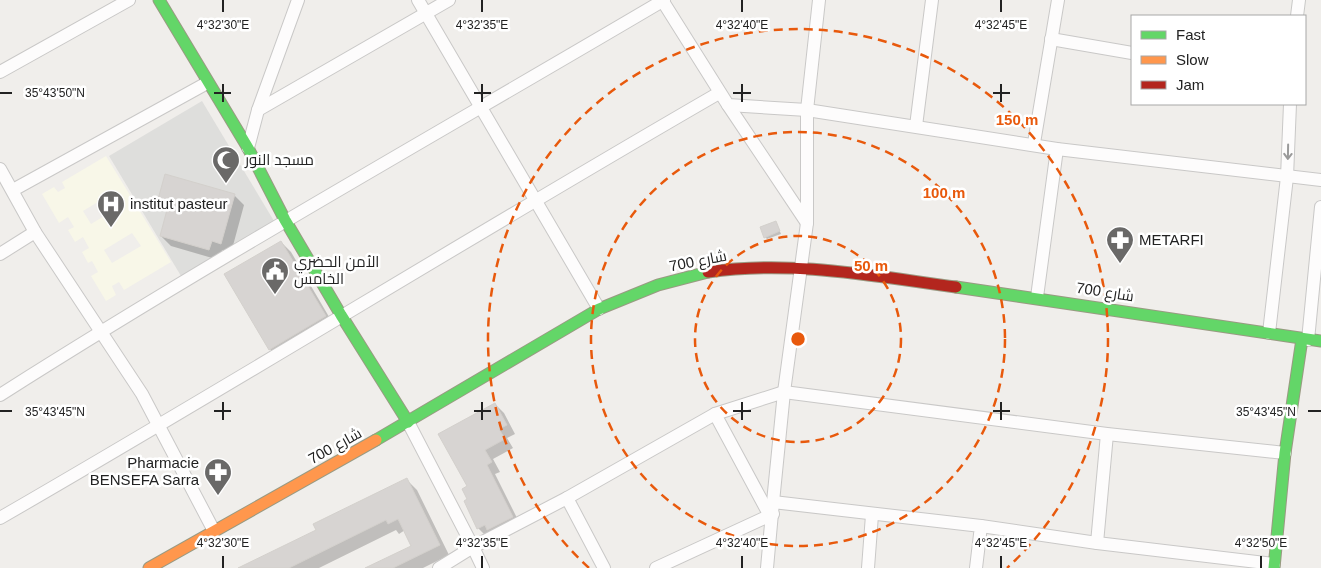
<svg xmlns="http://www.w3.org/2000/svg" width="1321" height="568" viewBox="0 0 1321 568" font-family="Helvetica,Cairo,sans-serif">
<rect width="100%" height="100%" fill="#f0eeeb"/>
<path fill="#f8f7e8" fill-rule="evenodd" d="M 106,156 L 171,262 L 124,290 L 119,282 L 112,286 L 116,295 L 106,301 L 91,276 L 98,272 L 92,261 L 88,263 L 82,252 L 89,248 L 83,237 L 75,242 L 68,230 L 74,227 L 68,217 L 59,223 L 42,194 L 54,187 L 58,192 L 65,188 L 62,182 ZM 111,194 L 119,207 L 91,224 L 83,211 ZM 132,233 L 141,246 L 112,263 L 104,250 Z"/>
<path fill="#dededc" d="M 202,101 L 274,221 L 181,276 L 109,156 Z"/>
<g fill="#0003">
<path d="M 234,195 L 244,205 L 231,253 L 222,250 L 219,260 L 171,246 L 161,236 L 168,212 L 158,203 Z"/>
<path d="M 776,222 L 781,234 L 767,239 L 765,237 Z"/>
<path d="M 281,242 L 291,252 L 335,327 L 279,359 L 270,349 Z"/>
<path d="M 495,404 L 504,413 L 515,434 L 507,438 L 513,448 L 493,459 L 500,472 L 495,474 L 521,526 L 487,537 L 478,528 L 469,500 L 469,487 Z"/>
<path d="M 407,480 L 417,490 L 449,555 L 423,568 L 368,568 L 413,546 L 405,530 L 399,534 L 396,530 L 319,568 L 241,568 L 317,531 Z"/>
</g>
<g fill="#d7d4d2" stroke="#d3d0cc">
<path d="M 165,174 L 235,194 L 221,244 L 212,241 L 209,250 L 160,236 L 168,206 L 157,203 Z"/>
<path d="M 776,221 L 780,231 L 764,238 L 760,227 Z"/>
<path d="M 281,241 L 326,316 L 269,350 L 224,274 Z"/>
<path d="M 495,403 L 507,425 L 499,429 L 505,439 L 485,450 L 492,462 L 487,465 L 513,517 L 487,530 L 485,525 L 477,529 L 464,501 L 467,499 L 462,489 L 467,486 L 438,434 Z"/>
<path d="M 407,478 L 440,545 L 393,568 L 365,568 L 411,546 L 398,519 L 388,524 L 386,520 L 289,568 L 238,568 L 316,530 L 313,524 Z"/>
</g>
<g fill="none" stroke-linecap="round" stroke-linejoin="round">
<g stroke="#c9c8c7" stroke-width="14">
<g id="street">
<path d="M 418,0 L 599,309"/>
<path d="M 662,0 L 728,105 L 807,110 L 1057,149 L 1321,180"/>
<path d="M 1297,16 L 1299,0"/>
<path d="M 1051,39 L 1132,53"/>
<path d="M 0,72 L 129,0"/>
<path d="M 728,105 L 807,223"/>
<path d="M 258,110 L 449,0"/>
<path d="M 916,126 L 932,0"/>
<path d="M 1034,143 L 1058,0"/>
<path d="M 248,148 L 258,110 L 298,0"/>
<path d="M 0,169 L 35,232 L 142,394 L 214,531"/>
<path d="M 13,190 L 207,83"/>
<path d="M 0,254 L 35,232"/>
<path d="M 1037,297 L 1057,149"/>
<path d="M 1269,333 L 1287,177 L 1290,104"/>
<path d="M 1308,340 L 1321,207"/>
<path d="M 0,395 C 217,257 442,131 664,0"/>
<path d="M 715,414 L 770,516"/>
<path d="M 408,422 L 473,547 L 567,498 L 604,568"/>
<path d="M 567,498 L 715,414 L 784,392 L 1107,434 L 1285,453"/>
<path d="M 773,502 L 784,392 L 807,223 L 807,110 L 819,0"/>
<path d="M 0,518 C 241,379 478,232 719,93"/>
<path d="M 981,526 L 1097,543 L 1274,564"/>
<path d="M 1097,543 L 1107,434"/>
<path d="M 439,568 L 473,547 L 483,568"/>
<path d="M 656,568 L 773,514"/>
<path d="M 767,568 L 773,502 L 981,526 L 976,568"/>
<path d="M 868,568 L 872,515"/>
</g>
</g>
<g stroke="#999a82" stroke-width="13">
<g id="fast">
<path d="M 159,0 L 248,148 L 285,220 L 341,315 L 408,422"/>
<path d="M 956,287 L 1321,341"/>
<path d="M 376,440 L 599,309 L 658,285 L 708,272"/>
<path d="M 1274,568 L 1285,453 L 1302,339"/>
</g>
</g>
<g stroke="#999a82" stroke-width="13">
<path id="slow" d="M 149,568 L 376,440"/>
</g>
<g stroke="#999a82" stroke-width="13">
<path id="jam" d="M 708,272 C 792,260 873,276 956,287"/>
</g>
<use href="#street" stroke="#fdfcfc" stroke-width="12"/>
<use href="#fast" stroke="#63d668" stroke-width="11"/>
<use href="#slow" stroke="#ff974d" stroke-width="11"/>
<use href="#jam" stroke="#b3261e" stroke-width="11"/>
</g>
<defs><path id="oneway-shaft" d="M-6 0H5M1.5-3L5.5 0L1.5 3" fill="none" stroke-width="1.6" stroke-linecap="round" stroke-linejoin="round" transform="scale(1.25)"/></defs>
<use stroke="#9a9a9a" href="#oneway-shaft" transform="translate(1288 152) rotate(91)"/>
<path fill="none" stroke="#222" stroke-width="2" d="M 223,0 L 223,12M 482,0 L 482,12M 742,0 L 742,12M 1001,0 L 1001,12M 223,84 L 223,102M 482,84 L 482,102M 742,84 L 742,102M 1001,84 L 1001,102M 0,93 L 12,93M 214,93 L 231,93M 474,93 L 491,93M 733,93 L 751,93M 993,93 L 1010,93M 223,402 L 223,420M 482,402 L 482,420M 742,402 L 742,420M 1001,402 L 1001,420M 0,411 L 12,411M 214,411 L 231,411M 474,411 L 491,411M 733,411 L 751,411M 993,411 L 1010,411M 1308,411 L 1321,411M 223,556 L 223,568M 482,556 L 482,568M 742,556 L 742,568M 1001,556 L 1001,568M 1261,556 L 1261,568"/>
<g fill="none" stroke="#e8590c" stroke-width="2.5" stroke-dasharray="9 6">
<circle cx="798" cy="339" r="103"/>
<circle cx="798" cy="339" r="207"/>
<path d="M589 568A310 310 0 1 1 1007 568"/>
</g>
<defs>
<g id="mosque-pin" transform="scale(1.4375)"><path d="M0 17L-7.5 6A9.5 9.5 0 1 1 7.5 6Z" fill="#6a6968" stroke="#fff"/><path d="M3.5-4.9A6 6 0 1 0 3.5 4.9A5 5 0 1 1 3.5-4.9Z" fill="#fff"/></g>
<g id="hospital-pin" transform="scale(1.4375)"><path d="M0 17L-7.5 6A9.5 9.5 0 1 1 7.5 6Z" fill="#6a6968" stroke="#fff"/><path d="M-5-5h3v3.5h4V-5h3V5h-3V1.5h-4V5h-3Z" fill="#fff"/></g>
<g id="pharmacy-pin" transform="scale(1.4375)"><path d="M0 17L-7.5 6A9.5 9.5 0 1 1 7.5 6Z" fill="#6a6968" stroke="#fff"/><path d="M-2-6h4v4h4v4h-4v4h-4v-4h-4v-4h4Z" fill="#fff"/></g>
<g id="civic-pin" transform="scale(1.4375)"><path d="M0 17L-7.5 6A9.5 9.5 0 1 1 7.5 6Z" fill="#6a6968" stroke="#fff"/><path d="M-.6-6.5H3V-4.5H.6V-3L4-1V1h2V6H-6V1h2V-1L-.6-3ZM-1.2 2.5V6h2.4V2.5Z" fill="#fff"/></g>
</defs>
<g fill-rule="evenodd">
<use href="#mosque-pin" x="226" y="160"/>
<use href="#hospital-pin" x="111" y="204"/>
<use href="#pharmacy-pin" x="1120" y="240"/>
<use href="#civic-pin" x="275" y="271"/>
<use href="#pharmacy-pin" x="218" y="472"/>
</g>
<g text-anchor="middle" stroke-width="5" stroke-linejoin="round" paint-order="stroke">
<g font-size="15" fill="#222" stroke="#fff" text-anchor="start">
<text x="245" y="165">مسجد النور</text>
<text x="130" y="209">institut pasteur</text>
<text x="1139" y="245">METARFI</text>
<text x="294" y="267">الأمن الحضري<tspan x="294" dy="17">الخامس</tspan></text>
<text x="199" y="468" text-anchor="end">Pharmacie<tspan x="199" dy="17">BENSEFA Sarra</tspan></text>
</g>
<g font-size="15" fill="#222" stroke="#fff">
<text transform="translate(698 261) rotate(-11)" y="5">شارع 700</text>
<text transform="translate(1105 292) rotate(9)" y="5">شارع 700</text>
<text transform="translate(335 446) rotate(-29)" y="5">شارع 700</text>
</g>
</g>
<g font-size="12" text-anchor="middle" fill="#222" stroke="#fff" stroke-width="5" stroke-linejoin="round" paint-order="stroke">
<text x="223" y="29">4°32'30"E</text>
<text x="482" y="29">4°32'35"E</text>
<text x="742" y="29">4°32'40"E</text>
<text x="1001" y="29">4°32'45"E</text>
<text x="55" y="97">35°43'50"N</text>
<text x="55" y="416">35°43'45"N</text>
<text x="1266" y="416">35°43'45"N</text>
<text x="223" y="547">4°32'30"E</text>
<text x="482" y="547">4°32'35"E</text>
<text x="742" y="547">4°32'40"E</text>
<text x="1001" y="547">4°32'45"E</text>
<text x="1261" y="547">4°32'50"E</text>
</g>
<circle cx="798" cy="339" r="8" fill="#e8590c" stroke="#fff" stroke-width="2.5"/>
<g font-size="15" text-anchor="middle" font-weight="bold" fill="#e8590c" stroke="#fff" stroke-width="5" stroke-linejoin="round" paint-order="stroke">
<text x="1017" y="125">150 m</text>
<text x="944" y="198">100 m</text>
<text x="871" y="271">50 m</text>
</g>
<rect x="1131" y="15" width="175" height="90" fill="#ffffff" stroke="#a7a7a7"/>
<rect x="1141" y="31" width="25" height="8" fill="#63d668" stroke="#a7a7a7"/>
<text x="1176" y="40" font-size="15" fill="#222222">Fast</text>
<rect x="1141" y="56" width="25" height="8" fill="#ff974d" stroke="#a7a7a7"/>
<text x="1176" y="65" font-size="15" fill="#222222">Slow</text>
<rect x="1141" y="81" width="25" height="8" fill="#b3261e" stroke="#a7a7a7"/>
<text x="1176" y="90" font-size="15" fill="#222222">Jam</text>
</svg>
